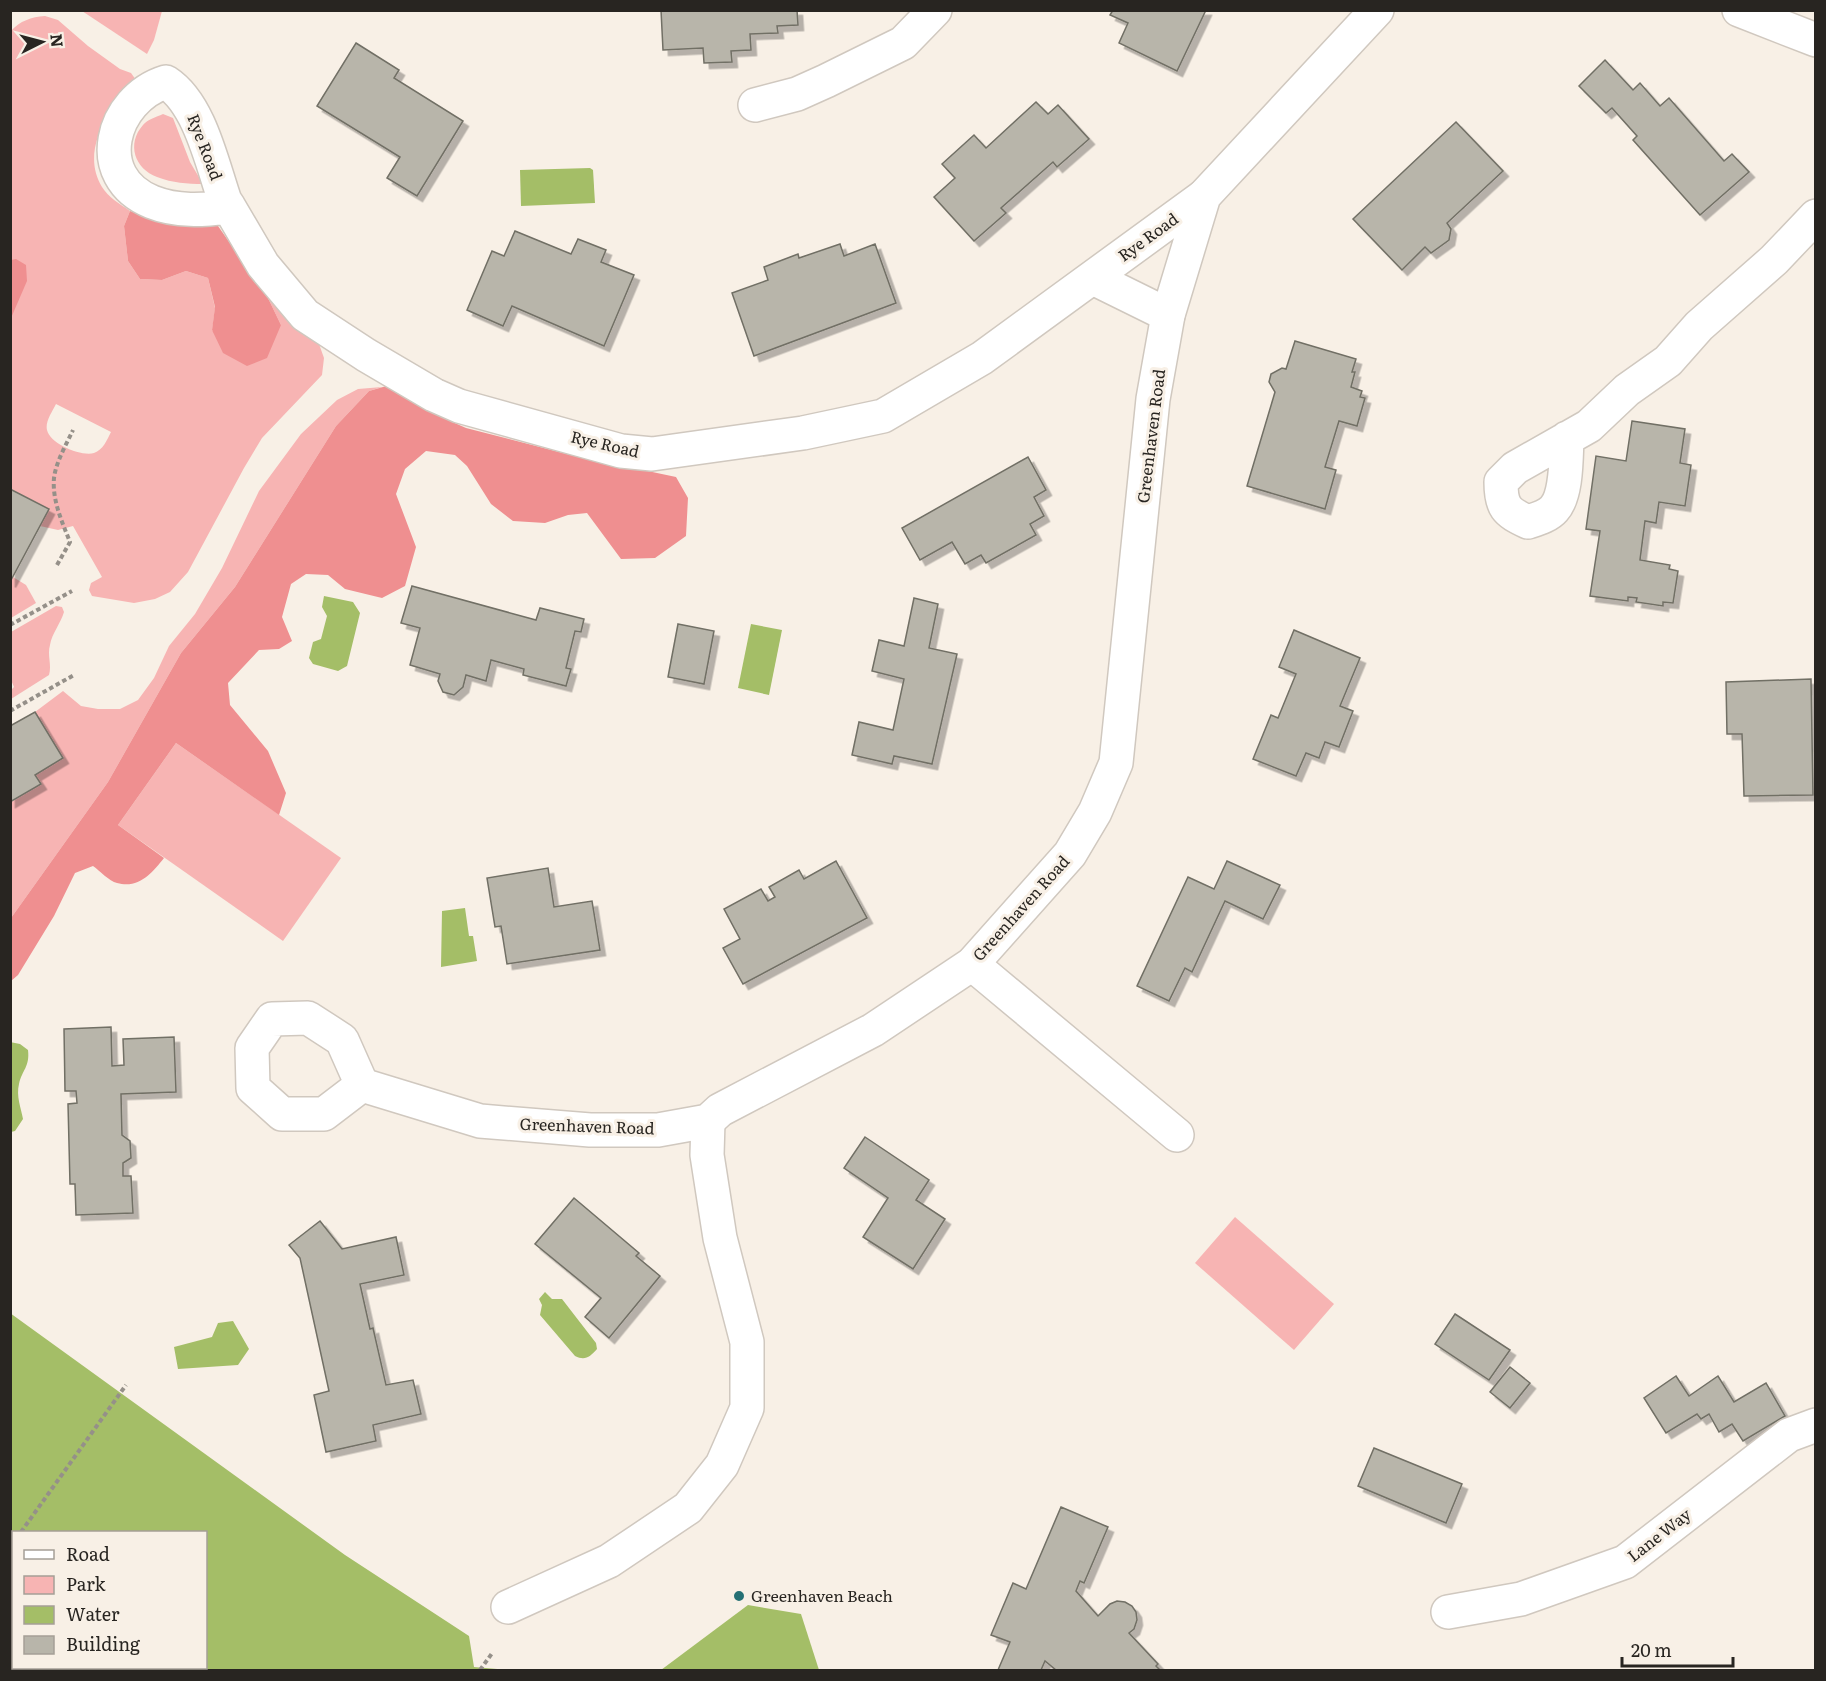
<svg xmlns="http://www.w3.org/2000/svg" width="1826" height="1681" viewBox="0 0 1826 1681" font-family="Literata,serif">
<defs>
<filter id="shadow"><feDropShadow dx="5.5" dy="5.5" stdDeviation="0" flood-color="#0004"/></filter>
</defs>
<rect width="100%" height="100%" fill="#f8f0e6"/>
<g fill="#f7b4b3" fill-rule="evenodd">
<path d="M 82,11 L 162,11 L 154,40 L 147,54 Z"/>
<path d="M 45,16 L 58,20 L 88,46 L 120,69 L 131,73 L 136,80 C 111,107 79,149 102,187 C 108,197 120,204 130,211 L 124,226 L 128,261 L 140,279 L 162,280 L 186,271 L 208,278 L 215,308 L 212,331 L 281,325 L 267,296 L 286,316 L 303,327 L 319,344 L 324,358 L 322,375 L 262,438 L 244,468 L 188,572 L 170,592 L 155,599 L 134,603 L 92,596 L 89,590 L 91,583 L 102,577 L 73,526 L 58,530 L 40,526 L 49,509 L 11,489 L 11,31 C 20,21 31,17 45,16 ZM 56,404 L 111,432 C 107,440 103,450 94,453 C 82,457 50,444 47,430 C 45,422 52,412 56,404 Z"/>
<path d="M 163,114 L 173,118 L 190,162 L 203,184 C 187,184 173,183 157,177 C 135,169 126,144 143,125 C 147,120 156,117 163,114 Z"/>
<path d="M 382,387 L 369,391 L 336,426 L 235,587 L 181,653 L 108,782 L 11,918 L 11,802 L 41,784 L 35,775 L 62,758 L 35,712 L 63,691 L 81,706 L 98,709 L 120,709 L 138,700 L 154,678 L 169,646 L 195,614 L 222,568 L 259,491 L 301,434 L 337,400 L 358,389 Z"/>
<path d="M 13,577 L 26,585 L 36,603 L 11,618 L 11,582 Z"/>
<path d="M 56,606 L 62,607 L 64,612 C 61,623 52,633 50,645 C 47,655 52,665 49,675 L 11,699 L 11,690 L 14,687 L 11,680 L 11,632 Z"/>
<path d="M 176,743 L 341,858 L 283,941 L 118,825 Z"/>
<path d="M 1235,1217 L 1334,1304 L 1294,1350 L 1195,1263 Z"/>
</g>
<g fill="#ef8f90">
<path d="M 130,211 L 164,222 L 198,219 L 218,226 L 267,296 L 281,325 L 267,358 L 247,366 L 223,353 L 212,330 L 215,307 L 208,278 L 186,271 L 162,280 L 140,279 L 128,261 L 124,226 Z"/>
<path d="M 16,259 L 26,265 L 27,281 L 11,318 L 11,260 Z"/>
<path d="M 390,385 L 448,420 L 466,428 L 567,454 L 676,477 L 688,498 L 686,536 L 655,558 L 621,559 L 587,513 L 568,515 L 545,523 L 513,521 L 491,504 L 467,466 L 455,455 L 426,451 L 405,469 L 396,494 L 416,547 L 405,586 L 382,598 L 345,589 L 328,575 L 306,574 L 291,584 L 282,617 L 292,641 L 279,649 L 259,650 L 228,683 L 230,705 L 268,751 L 286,793 L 279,815 L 176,743 L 118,825 L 164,858 C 152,873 139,889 117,883 C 109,881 100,871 93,866 L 75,873 L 54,916 L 18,975 L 11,981 L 11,918 L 108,782 L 181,653 L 235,587 L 336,426 L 369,391 Z"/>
</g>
<g fill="#a4be67" fill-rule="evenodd">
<path d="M 590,168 L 593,170 L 595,203 L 521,206 L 520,170 Z"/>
<path d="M 324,596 L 353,602 L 360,613 L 347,666 L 338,671 L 313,664 L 309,658 L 313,642 L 321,639 L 327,616 L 322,607 Z"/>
<path d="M 751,624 L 782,630 L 769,695 L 738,688 Z"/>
<path d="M 465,908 L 469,936 L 473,936 L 477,961 L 441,967 L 442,911 Z"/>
<path d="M 10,1042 L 20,1044 L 28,1050 C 30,1067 22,1070 19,1084 C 16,1096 21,1108 23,1119 L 15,1131 L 11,1132 Z"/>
<path d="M 545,1292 L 552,1299 L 562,1299 L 596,1343 L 597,1349 C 590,1357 585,1361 575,1356 L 540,1315 L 542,1305 L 539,1299 Z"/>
<path d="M 10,1313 L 345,1555 L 469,1636 L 474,1667 L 509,1670 L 11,1670 ZM 14,1532 L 206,1532 L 206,1668 L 14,1668 Z"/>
<path d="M 233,1321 L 249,1349 L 238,1365 L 178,1369 L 174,1347 L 212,1337 L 218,1323 Z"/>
<path d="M 748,1605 L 801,1614 L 819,1670 L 661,1670 Z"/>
</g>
<g fill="#b8b5aa" stroke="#716f65" stroke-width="1.5" filter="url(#shadow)">
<path d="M 661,10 L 797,10 L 798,25 L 777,26 L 778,33 L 750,34 L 751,50 L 731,51 L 732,62 L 704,63 L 703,48 L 663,50 Z"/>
<path d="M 1113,10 L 1206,10 L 1177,71 L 1119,43 L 1128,23 L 1110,15 Z"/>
<path d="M 356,43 L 399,70 L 394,78 L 463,121 L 417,196 L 387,178 L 400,157 L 317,106 Z"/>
<path d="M 1605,60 L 1633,90 L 1640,83 L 1660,106 L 1669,98 L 1724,161 L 1732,154 L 1749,172 L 1700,215 L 1633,140 L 1637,136 L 1612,108 L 1606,113 L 1579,86 Z"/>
<path d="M 1036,102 L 1048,114 L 1058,105 L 1089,139 L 1057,167 L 1053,162 L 1001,208 L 1006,213 L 974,241 L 934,197 L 955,178 L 942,164 L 974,135 L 986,148 Z"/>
<path d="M 1456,122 L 1503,171 L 1447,223 L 1451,229 L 1449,240 L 1431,253 L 1425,247 L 1402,270 L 1353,219 Z"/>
<path d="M 515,231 L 571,254 L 578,239 L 606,250 L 601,262 L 634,275 L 604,346 L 512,306 L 503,326 L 467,310 L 492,251 L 504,256 Z"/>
<path d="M 840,244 L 844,256 L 875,244 L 896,303 L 754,356 L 732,293 L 768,280 L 764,267 L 798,254 L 799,258 Z"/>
<path d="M 1295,341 L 1356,359 L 1352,372 L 1355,372 L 1351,387 L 1362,391 L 1360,397 L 1365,398 L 1357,426 L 1339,421 L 1325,467 L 1336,470 L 1325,509 L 1247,486 L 1275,392 L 1269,382 L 1271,374 L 1282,368 L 1286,369 Z"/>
<path d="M 1632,421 L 1685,429 L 1680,463 L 1691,465 L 1685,506 L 1659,502 L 1656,523 L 1645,521 L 1640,560 L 1670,565 L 1669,569 L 1678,571 L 1673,603 L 1663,602 L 1663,606 L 1636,602 L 1637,598 L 1628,597 L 1628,601 L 1590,596 L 1600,531 L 1586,529 L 1596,456 L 1626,461 Z"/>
<path d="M 1028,457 L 1046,490 L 1034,497 L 1044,516 L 1030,524 L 1036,535 L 986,563 L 981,555 L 965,564 L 952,542 L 920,560 L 902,528 Z"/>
<path d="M 10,489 L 49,509 L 10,582 Z"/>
<path d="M 412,586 L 536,620 L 540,608 L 584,619 L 581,632 L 575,631 L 566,668 L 571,669 L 566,686 L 523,675 L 524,669 L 491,660 L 486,681 L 466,675 L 463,687 L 454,695 L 443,692 L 438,681 L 440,674 L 410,665 L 420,628 L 401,623 Z"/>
<path d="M 914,598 L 938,604 L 929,648 L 957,654 L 932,764 L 894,756 L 892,764 L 852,755 L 859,722 L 893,730 L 904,679 L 872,671 L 879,640 L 904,646 Z"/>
<path d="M 678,624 L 714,631 L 704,684 L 668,677 Z"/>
<path d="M 1294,630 L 1360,658 L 1340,706 L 1353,711 L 1339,747 L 1325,742 L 1319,758 L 1306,753 L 1296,776 L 1253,759 L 1271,715 L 1278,718 L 1296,674 L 1279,667 Z"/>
<path d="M 1811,679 L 1813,795 L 1744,796 L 1742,734 L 1727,734 L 1726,682 Z"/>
<path d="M 35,712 L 63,758 L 35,775 L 41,784 L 10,802 L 10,726 Z"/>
<path d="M 836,861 L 867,918 L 743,984 L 723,948 L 740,939 L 724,909 L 761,889 L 768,901 L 775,897 L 769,887 L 799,870 L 804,879 Z"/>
<path d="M 1227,861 L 1280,885 L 1263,919 L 1225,901 L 1192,972 L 1185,968 L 1169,1001 L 1137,986 L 1188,877 L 1214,889 Z"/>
<path d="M 548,868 L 554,907 L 592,901 L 600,950 L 507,964 L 501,926 L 495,927 L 487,878 Z"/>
<path d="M 111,1027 L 112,1066 L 124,1065 L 123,1039 L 174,1037 L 176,1092 L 121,1094 L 122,1135 L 130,1141 L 131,1158 L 123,1163 L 123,1176 L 131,1176 L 133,1213 L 76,1215 L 75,1184 L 70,1184 L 68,1104 L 77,1103 L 76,1091 L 65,1091 L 64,1029 Z"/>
<path d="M 865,1137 L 929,1180 L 916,1200 L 945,1219 L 913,1269 L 863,1237 L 888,1198 L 844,1168 Z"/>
<path d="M 574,1198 L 639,1253 L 636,1256 L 660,1276 L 609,1338 L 585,1317 L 601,1298 L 535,1244 Z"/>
<path d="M 320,1221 L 342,1249 L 396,1237 L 404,1275 L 360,1284 L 370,1329 L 373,1328 L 386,1385 L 413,1380 L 421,1414 L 373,1425 L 376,1441 L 326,1452 L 314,1395 L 329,1391 L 300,1258 L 289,1245 Z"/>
<path d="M 1455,1314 L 1510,1350 L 1489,1380 L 1435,1344 Z"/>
<path d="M 1510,1367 L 1530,1383 L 1510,1408 L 1490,1392 Z"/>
<path d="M 1676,1376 L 1689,1396 L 1718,1376 L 1734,1402 L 1766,1383 L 1785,1416 L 1743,1441 L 1732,1424 L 1719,1432 L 1709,1414 L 1701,1419 L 1697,1414 L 1666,1433 L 1644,1398 Z"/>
<path d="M 1374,1448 L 1462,1484 L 1446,1523 L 1358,1486 Z"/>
<path d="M 1061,1507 L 1108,1527 L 1084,1583 L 1080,1581 L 1076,1591 L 1098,1616 L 1110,1604 L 1117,1601 L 1125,1602 L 1132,1606 L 1136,1612 L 1137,1620 L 1134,1629 L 1129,1633 L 1158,1664 L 1156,1666 L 1160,1670 L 1056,1670 L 1045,1661 L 1041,1670 L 998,1670 L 1010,1642 L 991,1635 L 1013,1583 L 1026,1589 Z"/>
</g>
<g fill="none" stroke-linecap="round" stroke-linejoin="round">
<g stroke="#d0c8bf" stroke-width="36">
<g id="minor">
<path d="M 1739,10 L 1816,40"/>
<path d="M 755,105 L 797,94 L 826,81 L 903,43 L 935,10"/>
<path d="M 229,207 C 203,210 177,212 152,202 C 90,177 111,99 166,82 C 200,104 212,164 225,201 L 229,207 L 263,265 L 305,315 L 366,355 L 434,395 L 459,406 L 621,451 L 652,454 L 803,433 L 883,416 L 982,358 L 1204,196"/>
<path d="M 1093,278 L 1168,315"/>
<path d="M 1567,438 C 1566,457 1567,495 1554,509 C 1548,516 1537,519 1528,522 C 1506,512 1501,507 1501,482 L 1515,468 L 1589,426 L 1627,390 L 1668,361 L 1699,326 L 1774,260 L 1816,216"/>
<path d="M 972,964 L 1177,1135"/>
<path d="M 362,1085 L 324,1114 L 282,1114 L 253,1088 L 252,1048 L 272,1019 L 308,1018 L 342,1040 L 362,1085 L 480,1121 L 590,1130 L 658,1130 L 708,1121 L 720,1110 L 873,1030 L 972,964 L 1070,854 L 1095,812 L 1116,763 L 1153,399 L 1168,315 L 1204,196 L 1377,10"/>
<path d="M 508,1607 L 609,1561 L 688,1508 L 722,1465 L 747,1408 L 747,1342 L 720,1238 L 707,1155 L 708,1121"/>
<path d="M 1448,1612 L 1521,1599 L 1625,1562 L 1789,1435 L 1816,1425"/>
</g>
</g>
<g stroke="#959089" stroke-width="4" stroke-dasharray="4.5 3" stroke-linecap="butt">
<path d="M 57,565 L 70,542 C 62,522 52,500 54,478 C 56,462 66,445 73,430"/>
<path d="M 10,625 L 72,591"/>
<path d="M 10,711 L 74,675"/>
<path d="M 21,1532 L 126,1385"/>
<path d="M 480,1670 L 493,1652"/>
</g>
<use href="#minor" stroke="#fff" stroke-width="33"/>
</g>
<circle fill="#257074" stroke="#f8f0e6" stroke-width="2" cx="739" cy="1596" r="6"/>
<g text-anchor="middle" stroke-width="6" stroke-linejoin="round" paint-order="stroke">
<g font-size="16" fill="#282521" stroke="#f8f0e6">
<text transform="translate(205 147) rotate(69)" y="6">Rye Road</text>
<text transform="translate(1148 237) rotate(-36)" y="6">Rye Road</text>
<text transform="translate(1151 436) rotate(-83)" y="6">Greenhaven Road</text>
<text transform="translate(605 444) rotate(13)" y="6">Rye Road</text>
<text transform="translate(1021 908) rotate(-48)" y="6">Greenhaven Road</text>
<text transform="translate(587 1126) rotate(2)" y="6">Greenhaven Road</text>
<text transform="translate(1659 1535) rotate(-38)" y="6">Lane Way</text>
</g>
<g font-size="16" fill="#282521" stroke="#f8f0e6" text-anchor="start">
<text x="751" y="1602">Greenhaven Beach</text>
</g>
</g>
<rect width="1826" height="1681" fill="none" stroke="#282521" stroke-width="24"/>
<rect x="12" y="1531" width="195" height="138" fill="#f8f0e6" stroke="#a59f97" stroke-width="1.5"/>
<rect x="24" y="1550" width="30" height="9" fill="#ffffff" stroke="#a59f97" stroke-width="1.5"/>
<text x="66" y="1561" font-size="18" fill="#282521">Road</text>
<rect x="24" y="1576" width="30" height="18" fill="#f7b4b3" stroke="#a59f97" stroke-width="1.5"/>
<text x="66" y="1591" font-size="18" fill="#282521">Park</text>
<rect x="24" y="1606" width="30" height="18" fill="#a4be67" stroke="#a59f97" stroke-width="1.5"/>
<text x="66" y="1621" font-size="18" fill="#282521">Water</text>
<rect x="24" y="1636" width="30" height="18" fill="#b8b5aa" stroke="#a59f97" stroke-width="1.5"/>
<text x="66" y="1651" font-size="18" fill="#282521">Building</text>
<g transform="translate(42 42) rotate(84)" stroke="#f8f0e6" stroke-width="4.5" paint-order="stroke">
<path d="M0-4.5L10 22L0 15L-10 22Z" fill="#282521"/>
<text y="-9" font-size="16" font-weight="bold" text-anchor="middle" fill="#282521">N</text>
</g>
<path d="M1622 1657v9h111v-9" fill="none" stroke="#282521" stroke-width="3"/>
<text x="1631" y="1657" font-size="18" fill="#282521" stroke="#f8f0e6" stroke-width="4.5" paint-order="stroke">20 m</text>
</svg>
